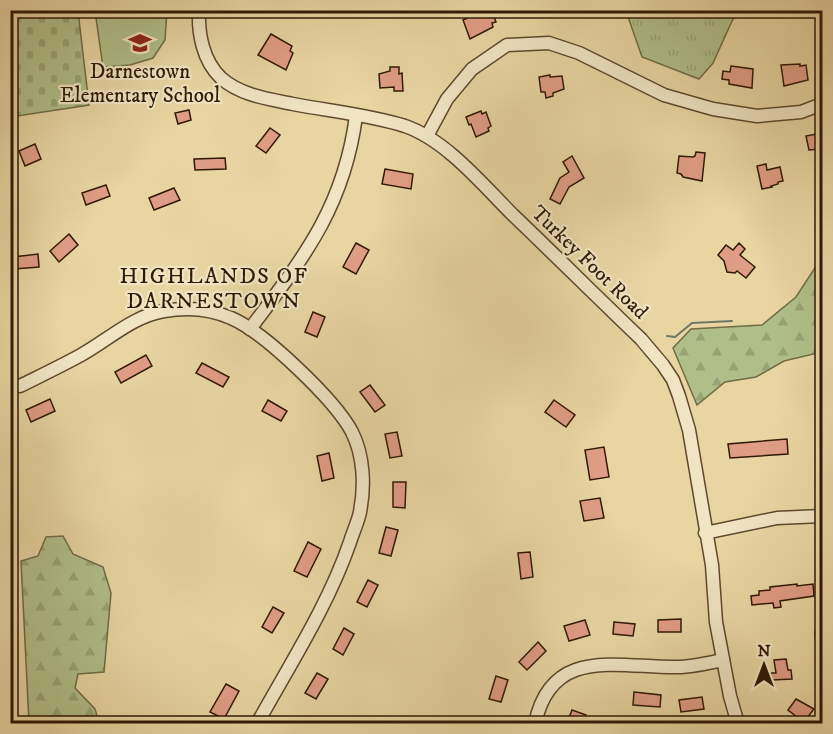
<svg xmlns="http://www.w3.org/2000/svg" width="833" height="734" viewBox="0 0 833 734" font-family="'IM FELL DW Pica',serif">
<defs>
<pattern id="grass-tufts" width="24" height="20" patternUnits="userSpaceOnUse" patternTransform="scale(1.5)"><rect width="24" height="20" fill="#b0be89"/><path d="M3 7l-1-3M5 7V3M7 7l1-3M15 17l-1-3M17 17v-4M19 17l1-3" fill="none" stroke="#98a375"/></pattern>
<pattern id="forest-firs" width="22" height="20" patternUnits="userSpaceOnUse" patternTransform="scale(1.5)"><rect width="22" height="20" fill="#b0be89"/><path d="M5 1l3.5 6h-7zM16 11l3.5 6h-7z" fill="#98a375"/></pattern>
<pattern id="cemetery-stones" width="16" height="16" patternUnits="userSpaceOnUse" patternTransform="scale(1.5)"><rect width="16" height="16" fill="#b0be89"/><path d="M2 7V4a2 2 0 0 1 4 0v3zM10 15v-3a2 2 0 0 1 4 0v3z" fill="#98a375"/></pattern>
</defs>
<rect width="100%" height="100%" fill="#e8d5a2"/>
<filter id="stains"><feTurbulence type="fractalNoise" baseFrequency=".00333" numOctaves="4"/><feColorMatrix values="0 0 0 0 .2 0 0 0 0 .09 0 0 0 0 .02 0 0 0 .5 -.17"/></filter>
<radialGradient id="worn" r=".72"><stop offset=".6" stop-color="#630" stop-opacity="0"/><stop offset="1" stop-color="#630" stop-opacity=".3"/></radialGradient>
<path fill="url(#grass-tufts)" stroke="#706c48" stroke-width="1.5" d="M 626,11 L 625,11 L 745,11 L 733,19 L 713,63 L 699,79 L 642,57 Z"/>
<g fill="url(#forest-firs)" stroke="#706c48" stroke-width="1.5">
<path d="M 822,257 L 822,352 L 784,361 L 756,377 L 725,382 L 697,405 L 673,348 L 691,329 L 762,325 L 796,297 Z"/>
<path d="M 63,536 L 73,554 L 103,567 L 111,593 L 104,672 L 78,674 L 75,688 L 95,709 L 99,723 L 29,723 L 21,561 L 38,556 L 46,537 Z"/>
</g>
<path fill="url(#cemetery-stones)" stroke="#706c48" stroke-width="1.5" d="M 11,10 L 78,11 L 89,105 L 11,117 Z"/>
<path fill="#b0be89" stroke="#706c48" stroke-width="1.5" d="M 95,11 L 167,11 L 165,40 L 153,58 L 130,65 L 103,67 Z"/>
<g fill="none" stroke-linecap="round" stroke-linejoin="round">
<path stroke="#6e7867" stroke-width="2" d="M 667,336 L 675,337 L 692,323 L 732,321"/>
</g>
<g fill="#e09d85" stroke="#301907" stroke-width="1.5">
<path d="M 480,12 L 482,16 L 486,14 L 487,17 L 493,14 L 496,22 L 492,23 L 493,27 L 470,39 L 463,20 Z"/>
<path d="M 271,34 L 292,46 L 290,51 L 293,53 L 286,70 L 258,55 Z"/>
<path d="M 800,64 L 800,66 L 806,65 L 808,80 L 784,86 L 781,65 Z"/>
<path d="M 731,66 L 753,69 L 752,88 L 729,84 L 729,80 L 722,79 L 723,71 L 730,72 Z"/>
<path d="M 390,67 L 399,67 L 399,74 L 402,73 L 403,91 L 394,91 L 394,87 L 380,88 L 379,74 L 390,71 Z"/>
<path d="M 550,75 L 550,77 L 562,76 L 564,89 L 553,93 L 553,96 L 546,98 L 545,92 L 541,92 L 539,77 Z"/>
<path d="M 189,110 L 191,120 L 178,124 L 175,113 Z"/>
<path d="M 481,111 L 482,114 L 486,112 L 491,126 L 488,128 L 489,131 L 476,137 L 471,124 L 469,125 L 466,117 Z"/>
<path d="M 270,128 L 280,135 L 266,153 L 256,146 Z"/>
<path d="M 822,133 L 822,149 L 809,150 L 806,136 Z"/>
<path d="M 35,144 L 41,159 L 25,166 L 19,151 Z"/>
<path d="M 696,152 L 705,153 L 702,181 L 683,177 L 681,174 L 677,173 L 679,156 L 693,157 L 695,156 Z"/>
<path d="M 572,156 L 584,178 L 569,187 L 560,204 L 550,199 L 560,178 L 569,172 L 563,162 Z"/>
<path d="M 225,158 L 226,169 L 195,170 L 194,159 Z"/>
<path d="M 766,164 L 767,170 L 780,167 L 783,181 L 778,182 L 778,184 L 771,186 L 772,187 L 762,189 L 757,166 Z"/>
<path d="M 385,169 L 413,174 L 411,189 L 382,184 Z"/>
<path d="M 106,185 L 110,196 L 86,205 L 82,193 Z"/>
<path d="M 174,188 L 180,200 L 154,210 L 149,198 Z"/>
<path d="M 69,234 L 78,245 L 59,262 L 50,251 Z"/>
<path d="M 356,243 L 369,250 L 356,274 L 343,267 Z"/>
<path d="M 739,243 L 745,249 L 740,255 L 755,267 L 746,278 L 737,271 L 735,273 L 727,272 L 724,261 L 718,255 L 726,245 L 733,250 Z"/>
<path d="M 38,254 L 39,267 L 14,269 L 13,257 Z"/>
<path d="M 313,312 L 325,317 L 317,337 L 305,332 Z"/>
<path d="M 146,355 L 152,366 L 121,383 L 115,372 Z"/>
<path d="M 202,363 L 229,377 L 223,387 L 196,373 Z"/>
<path d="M 370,385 L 385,405 L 375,412 L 360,392 Z"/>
<path d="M 50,399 L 55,411 L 31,422 L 26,410 Z"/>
<path d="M 268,400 L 287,411 L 281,421 L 262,411 Z"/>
<path d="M 554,400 L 575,415 L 566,427 L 545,412 Z"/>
<path d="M 397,432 L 402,456 L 390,458 L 385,434 Z"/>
<path d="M 787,439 L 788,454 L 730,458 L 728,444 Z"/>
<path d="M 604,447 L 609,477 L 590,480 L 585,450 Z"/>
<path d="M 329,453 L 334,478 L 322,481 L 317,456 Z"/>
<path d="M 393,482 L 406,482 L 405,508 L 393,507 Z"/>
<path d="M 600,498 L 604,518 L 584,521 L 580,501 Z"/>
<path d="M 386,527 L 398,530 L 391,556 L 379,553 Z"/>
<path d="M 308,542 L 321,549 L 307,577 L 294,571 Z"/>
<path d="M 530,552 L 533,577 L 521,579 L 518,553 Z"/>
<path d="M 368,580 L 378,585 L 367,607 L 357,602 Z"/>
<path d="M 797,584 L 797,586 L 813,584 L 814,596 L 780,601 L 781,607 L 774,608 L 773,603 L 752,605 L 751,596 L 759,595 L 759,591 L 770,590 L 770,587 Z"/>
<path d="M 273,607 L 284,613 L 272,633 L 262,627 Z"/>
<path d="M 681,619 L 681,632 L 658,632 L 658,620 Z"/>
<path d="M 585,620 L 590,635 L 569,641 L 564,626 Z"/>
<path d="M 614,622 L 635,624 L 633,636 L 613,634 Z"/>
<path d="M 344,628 L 354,634 L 343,655 L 333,649 Z"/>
<path d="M 815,632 L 822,632 L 822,665 L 818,665 Z"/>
<path d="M 538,642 L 546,651 L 527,670 L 519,662 Z"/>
<path d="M 786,659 L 788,670 L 791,670 L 792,679 L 772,680 L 771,673 L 776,673 L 774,660 Z"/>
<path d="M 317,673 L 328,679 L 316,699 L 305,693 Z"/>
<path d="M 496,676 L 508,680 L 501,702 L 489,699 Z"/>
<path d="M 226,684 L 239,691 L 224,719 L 210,712 Z"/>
<path d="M 634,692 L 661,695 L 660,707 L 633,705 Z"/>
<path d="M 702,697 L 704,709 L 681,712 L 679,700 Z"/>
<path d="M 796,699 L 814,709 L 803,723 L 795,721 L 797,717 L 788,710 Z"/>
<path d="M 572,710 L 586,715 L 583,723 L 567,723 Z"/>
</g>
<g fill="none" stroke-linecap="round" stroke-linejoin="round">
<g stroke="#5e482e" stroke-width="15">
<g id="minor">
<path d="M 199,10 C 198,34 203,61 221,78 C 240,95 268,99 293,104 C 329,111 370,115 405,126 C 446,140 483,185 513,215 C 556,256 598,298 641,339 L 663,365 L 673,380 L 679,396 L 689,430 L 712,565 L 716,622 L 730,696 L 738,724"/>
<path d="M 427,136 L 447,99 L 472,69 L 507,45 L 549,43 L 579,53 L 664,95 L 713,109 L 757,116 L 801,112 L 822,104"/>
<path d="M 250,329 C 304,257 344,207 356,116"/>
<path d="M 20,386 C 40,376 61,366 81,355 C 108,340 133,316 164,311 C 187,307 209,308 231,318 C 264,332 335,400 352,432 C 364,456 365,486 360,512 C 358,522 353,532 350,542 C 328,606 290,664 257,724"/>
<path d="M 705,533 L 777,518 L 822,516"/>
<path d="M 535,724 C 551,645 619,668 677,667 C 692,667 708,663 723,660"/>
</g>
</g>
<use href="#minor" stroke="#f0e4c3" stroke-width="12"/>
</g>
<defs>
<g id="school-bare" transform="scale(1.8)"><path d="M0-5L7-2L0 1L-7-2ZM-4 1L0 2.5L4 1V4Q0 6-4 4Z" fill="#8f2418" stroke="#f0e4c3" stroke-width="2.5" paint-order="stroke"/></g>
</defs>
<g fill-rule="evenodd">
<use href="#school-bare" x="140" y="43"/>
</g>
<g text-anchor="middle" stroke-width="4.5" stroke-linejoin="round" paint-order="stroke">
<g font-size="21" fill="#301907" stroke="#f0e4c3">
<text x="140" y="78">Darnestown<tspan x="140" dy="24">Elementary School</tspan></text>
</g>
<g font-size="21" fill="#301907" stroke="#f0e4c3">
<text transform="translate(590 262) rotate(44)" y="7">Turkey Foot Road</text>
</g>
<g font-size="22" letter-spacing="1.5" fill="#301907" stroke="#f0e4c3">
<text x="214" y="283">HIGHLANDS OF<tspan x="214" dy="25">DARNESTOWN</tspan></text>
</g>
</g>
<rect width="833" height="734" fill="none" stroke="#e8d5a2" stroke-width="36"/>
<rect x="12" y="12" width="809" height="710" fill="none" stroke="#301907" stroke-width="3"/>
<rect x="18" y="18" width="797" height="698" fill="none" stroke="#301907" stroke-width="1.5"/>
<g transform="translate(764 665)" stroke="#f0e4c3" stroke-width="4.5" paint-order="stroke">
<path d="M0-4.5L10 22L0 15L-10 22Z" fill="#301907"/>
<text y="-9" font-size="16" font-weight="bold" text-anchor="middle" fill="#301907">N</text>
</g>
<rect width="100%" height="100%" filter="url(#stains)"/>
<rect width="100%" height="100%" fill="url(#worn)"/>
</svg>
